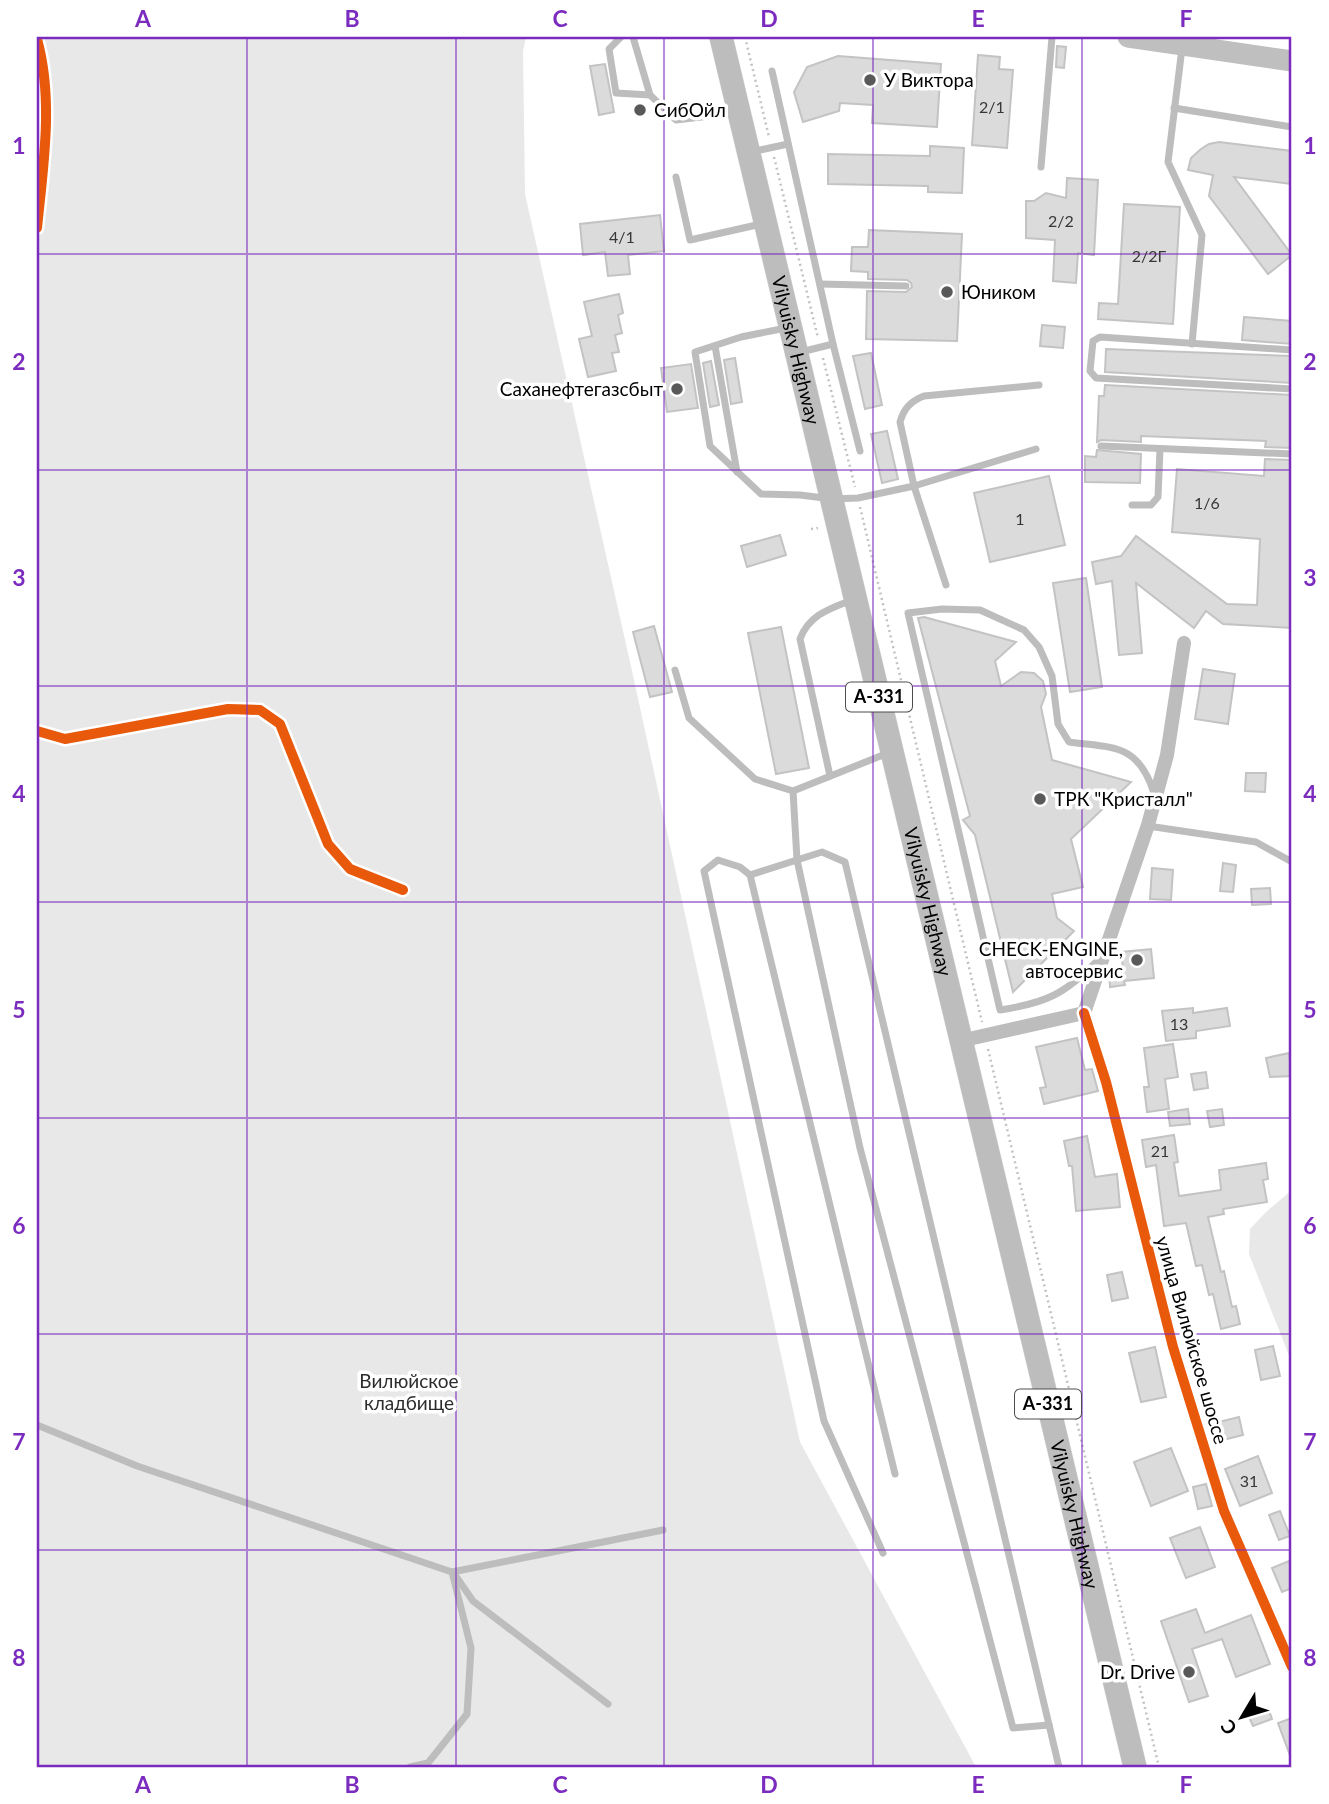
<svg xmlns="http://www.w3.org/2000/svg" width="1329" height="1804" viewBox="0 0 1329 1804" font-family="Lato,sans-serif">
<rect width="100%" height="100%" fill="#fff"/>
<g fill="#e8e8e8">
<path d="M 37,37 L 526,37 L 523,51 L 525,194 L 632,671 L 800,1442 L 976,1767 L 37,1767 Z"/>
<path d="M 1292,1190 L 1292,1363 L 1249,1254 L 1250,1229 L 1267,1211 Z"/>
</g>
<g fill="#dbdbdb" stroke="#c3c3c3" stroke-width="2">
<path d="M 1057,46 L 1066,47 L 1064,68 L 1056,67 Z"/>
<path d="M 978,55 L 1000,57 L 999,69 L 1013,70 L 1007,148 L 972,145 Z"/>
<path d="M 838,56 L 941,64 L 937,127 L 872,123 L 873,105 L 840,103 L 839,111 L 803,122 L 794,92 L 807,67 Z"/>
<path d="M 605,64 L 614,112 L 599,115 L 590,66 Z"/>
<path d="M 1219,142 L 1292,151 L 1292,184 L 1234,177 L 1292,255 L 1268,274 L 1209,196 L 1213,175 L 1188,170 L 1191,158 L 1201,149 L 1209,144 Z"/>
<path d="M 930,146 L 964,148 L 962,193 L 928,192 L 928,186 L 828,184 L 828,154 L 930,156 Z"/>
<path d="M 1067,178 L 1098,180 L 1094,255 L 1078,253 L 1076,283 L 1053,281 L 1055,240 L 1026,238 L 1026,201 L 1034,201 L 1046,193 L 1066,198 Z"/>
<path d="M 1124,204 L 1180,207 L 1173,324 L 1098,319 L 1099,303 L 1118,304 Z"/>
<path d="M 660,215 L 664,251 L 628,255 L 630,274 L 608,276 L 605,252 L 583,255 L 580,224 Z"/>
<path d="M 869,230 L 962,234 L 957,341 L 866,339 L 867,291 L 906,292 L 912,287 L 911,283 L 907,280 L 868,279 L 868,272 L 851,271 L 852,247 L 868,247 Z"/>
<path d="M 619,294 L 623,313 L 618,315 L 622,333 L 615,335 L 619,352 L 612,353 L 616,371 L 588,377 L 579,339 L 592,336 L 584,302 Z"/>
<path d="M 1244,317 L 1292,321 L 1292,344 L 1242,340 Z"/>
<path d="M 1042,325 L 1065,327 L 1063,348 L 1040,346 Z"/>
<path d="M 1106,349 L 1292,356 L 1292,383 L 1105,372 Z"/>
<path d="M 871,353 L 882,405 L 865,409 L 853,356 Z"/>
<path d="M 735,358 L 742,402 L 731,404 L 724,360 Z"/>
<path d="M 711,361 L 719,405 L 710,407 L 703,363 Z"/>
<path d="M 691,364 L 698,408 L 667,412 L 661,368 Z"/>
<path d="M 1105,385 L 1292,395 L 1292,448 L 1265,447 L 1266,441 L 1141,436 L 1141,442 L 1101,440 L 1097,442 L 1099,396 L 1104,396 Z"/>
<path d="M 887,431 L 898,479 L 882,483 L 871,434 Z"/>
<path d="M 1097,450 L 1141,454 L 1140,483 L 1085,482 L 1085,456 L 1096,457 Z"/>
<path d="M 1265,459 L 1292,460 L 1292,628 L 1223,624 L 1206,611 L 1194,628 L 1136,583 L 1142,653 L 1119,655 L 1112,581 L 1096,584 L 1092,562 L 1121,556 L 1136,536 L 1227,604 L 1257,605 L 1260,539 L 1172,532 L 1177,469 L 1264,476 Z"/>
<path d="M 1049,476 L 1065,545 L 990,562 L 974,493 Z"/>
<path d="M 780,535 L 786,555 L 747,567 L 741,546 Z"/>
<path d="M 1086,578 L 1102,687 L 1070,692 L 1053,583 Z"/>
<path d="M 924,617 L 1016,642 L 995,661 L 1001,686 L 1021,672 L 1034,673 L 1043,681 L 1046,694 L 1041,707 L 1052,760 L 1131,782 L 1071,839 L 1083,887 L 1052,894 L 1057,918 L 1074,931 L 1013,992 L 975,835 L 963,820 L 970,816 L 918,618 Z"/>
<path d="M 654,626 L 672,692 L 650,697 L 633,632 Z"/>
<path d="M 781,627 L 809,768 L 776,774 L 748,633 Z"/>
<path d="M 1203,669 L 1235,674 L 1228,724 L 1195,719 Z"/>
<path d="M 1246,773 L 1266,773 L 1265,792 L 1245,791 Z"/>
<path d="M 1223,863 L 1236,865 L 1233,892 L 1220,891 Z"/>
<path d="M 1152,868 L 1173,870 L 1171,900 L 1150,899 Z"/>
<path d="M 1270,888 L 1271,904 L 1252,905 L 1251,889 Z"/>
<path d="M 1151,949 L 1154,978 L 1124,981 L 1125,985 L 1110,987 L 1109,971 L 1123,969 L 1121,952 Z"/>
<path d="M 1193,1008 L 1193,1013 L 1227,1008 L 1230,1026 L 1196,1031 L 1196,1038 L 1166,1041 L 1162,1011 Z"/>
<path d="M 1077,1038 L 1085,1070 L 1092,1069 L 1098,1091 L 1044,1104 L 1040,1088 L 1046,1087 L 1036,1047 Z"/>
<path d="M 1173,1044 L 1178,1077 L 1165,1079 L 1169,1109 L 1147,1112 L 1144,1087 L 1149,1087 L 1144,1048 Z"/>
<path d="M 1289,1053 L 1292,1076 L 1270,1077 L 1266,1058 Z"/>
<path d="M 1206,1072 L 1208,1088 L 1194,1090 L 1191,1074 Z"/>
<path d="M 1188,1109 L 1190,1124 L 1170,1126 L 1168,1112 Z"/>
<path d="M 1222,1109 L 1224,1125 L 1210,1127 L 1207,1111 Z"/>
<path d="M 1174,1135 L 1178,1162 L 1174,1163 L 1179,1196 L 1221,1190 L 1219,1170 L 1266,1163 L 1268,1179 L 1263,1180 L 1267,1202 L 1223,1209 L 1224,1214 L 1208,1217 L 1221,1272 L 1224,1271 L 1232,1307 L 1236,1306 L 1240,1324 L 1221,1329 L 1213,1294 L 1209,1295 L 1202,1265 L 1196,1266 L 1186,1223 L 1164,1226 L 1156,1165 L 1146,1167 L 1142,1140 Z"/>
<path d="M 1087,1136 L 1095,1177 L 1117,1174 L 1120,1207 L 1076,1211 L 1072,1166 L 1069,1166 L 1064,1141 Z"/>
<path d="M 1122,1272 L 1128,1298 L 1112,1301 L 1107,1275 Z"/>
<path d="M 1273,1346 L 1280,1376 L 1261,1380 L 1255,1350 Z"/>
<path d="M 1155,1347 L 1166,1397 L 1141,1402 L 1129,1353 Z"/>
<path d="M 1239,1417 L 1243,1435 L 1219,1441 L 1215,1423 Z"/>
<path d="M 1171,1448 L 1188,1491 L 1151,1506 L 1134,1462 Z"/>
<path d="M 1258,1456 L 1272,1493 L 1240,1506 L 1225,1469 Z"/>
<path d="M 1206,1484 L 1212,1506 L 1198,1509 L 1193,1487 Z"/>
<path d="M 1280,1511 L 1290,1536 L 1279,1540 L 1269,1515 Z"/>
<path d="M 1200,1527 L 1215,1567 L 1186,1578 L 1170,1538 Z"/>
<path d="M 1289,1561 L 1292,1569 L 1292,1588 L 1282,1592 L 1272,1568 Z"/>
<path d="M 1196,1609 L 1205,1633 L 1251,1615 L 1270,1664 L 1236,1677 L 1222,1639 L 1192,1649 L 1208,1696 L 1189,1702 L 1161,1621 Z"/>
<path d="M 1268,1708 L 1272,1719 L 1253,1726 L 1248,1715 Z"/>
<path d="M 1292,1718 L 1292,1758 L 1291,1758 L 1278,1723 Z"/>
</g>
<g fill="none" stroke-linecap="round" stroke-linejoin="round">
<g stroke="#dbdbdb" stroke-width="24">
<g id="primary">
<path id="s1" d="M 721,37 L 1135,1767"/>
</g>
</g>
<g stroke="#c2c2c2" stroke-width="2.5" stroke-dasharray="2 3.5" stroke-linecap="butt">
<path d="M 745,37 L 769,137"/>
<path d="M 774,157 L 818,338"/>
<path d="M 823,358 L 855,487"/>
<path d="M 860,507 L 982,1022"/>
<path d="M 811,529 L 818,528"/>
<path d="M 988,1049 L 1159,1767"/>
</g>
<g stroke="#bdbdbd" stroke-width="7">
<path d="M 621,37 L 609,49 L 616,93 L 650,95 L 676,120 L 735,113"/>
<path d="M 633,37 L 650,95"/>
<path d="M 1182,48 L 1168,162 L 1202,235 L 1192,344"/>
<path d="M 772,71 L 833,344 L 860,451"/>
<path d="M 1174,108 L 1292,127"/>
<path d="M 751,152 L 788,144"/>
<path d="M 1041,167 L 1052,37"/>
<path d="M 676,177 L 690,240 L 761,224"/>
<path d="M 820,284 L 906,286"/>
<path d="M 786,328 L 741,337 L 695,352 L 710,446 L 761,494 L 800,495 L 832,499 L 858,498 L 914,486 L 1036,449"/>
<path d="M 715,346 L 737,472"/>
<path d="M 1292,350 L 1100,337 L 1093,341 L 1090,371 L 1096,378 L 1292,389"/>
<path d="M 801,352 L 833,344"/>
<path d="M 1101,446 L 1292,454"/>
<path d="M 1132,505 L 1151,505 L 1158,497 L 1160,449"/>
<path d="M 946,585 L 914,486 L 900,422 C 904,408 911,401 924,396 L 1039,385"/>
<path d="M 675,670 L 689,718 L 755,779 L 793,791"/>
<path d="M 888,753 L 793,791 L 797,860 L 860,1148 L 1013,1728 L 1049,1725"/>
<path d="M 830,776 L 800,639 C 809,615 829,609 852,600"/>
<path d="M 1148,826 L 1256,842 L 1292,862"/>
<path d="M 750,875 L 895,1474"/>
<path d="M 1097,961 C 1065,994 1046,1003 1000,1010 L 908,613 L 942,609 L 980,610 L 1024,630 L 1039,647 L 1052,676 L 1058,724 L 1069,742 C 1113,748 1138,743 1154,793"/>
<path d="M 37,1425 L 137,1466 L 452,1572 L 663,1530"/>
<path d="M 883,1553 L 824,1421 L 704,871 L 718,860 L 740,867 L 750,875 L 822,852 L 845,862 L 1059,1767"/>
<path d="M 455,1575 L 473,1601 L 608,1704"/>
<path d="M 410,1767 L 428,1763 L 467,1714 L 471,1648 L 452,1572"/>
</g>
<g stroke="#bdbdbd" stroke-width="14">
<path d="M 37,39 C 54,100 43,167 37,228"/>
<path d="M 37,731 L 65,739 L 228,709 L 260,710 L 280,724 L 328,844 L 350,869 L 403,890"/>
<path d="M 1084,1013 L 1106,1082 L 1173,1347 L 1224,1511 L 1292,1667"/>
<path d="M 960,1041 L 1084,1013 L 1148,825 L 1167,755 L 1184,643"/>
</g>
<path stroke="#bfbfbf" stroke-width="21" d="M 1128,37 L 1292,61"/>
<use href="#primary" stroke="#bdbdbd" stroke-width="23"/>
<g stroke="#fff" stroke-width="15">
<g id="cycleway">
<path d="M 37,39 C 54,100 43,167 37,228"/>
<path d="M 37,731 L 65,739 L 228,709 L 260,710 L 280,724 L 328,844 L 350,869 L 403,890"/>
<path d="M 1084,1013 L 1106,1082 L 1173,1347 L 1224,1511 L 1292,1667"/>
</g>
</g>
<use href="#cycleway" stroke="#e8590c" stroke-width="10"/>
</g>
<path fill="none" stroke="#7b2cbf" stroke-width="2" stroke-opacity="0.55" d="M 247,37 L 247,1767M 456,37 L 456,1767M 664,37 L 664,1767M 873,37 L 873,1767M 1082,37 L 1082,1767M 37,254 L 1292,254M 37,470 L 1292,470M 37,686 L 1292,686M 37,902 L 1292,902M 37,1118 L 1292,1118M 37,1334 L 1292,1334M 37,1550 L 1292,1550"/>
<g fill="#595959" stroke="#fff" stroke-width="2.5">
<circle cx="870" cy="80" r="7"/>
<circle cx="640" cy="110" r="7"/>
<circle cx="947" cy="292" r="7"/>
<circle cx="677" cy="389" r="7"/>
<circle cx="1040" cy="799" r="7"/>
<circle cx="1137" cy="960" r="7"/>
<circle cx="1189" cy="1672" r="7"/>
</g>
<g text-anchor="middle" stroke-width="7" stroke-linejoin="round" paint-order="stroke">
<g font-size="16" fill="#373737">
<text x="992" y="113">2/1</text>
<text x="1061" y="227">2/2</text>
<text x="622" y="243">4/1</text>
<text x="1149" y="262">2/2Г</text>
<text x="1207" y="509">1/6</text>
<text x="1020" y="525">1</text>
<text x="1179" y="1030">13</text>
<text x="1160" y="1157">21</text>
<text x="1249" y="1487">31</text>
</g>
<g fill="#fff" stroke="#4c4c4c" stroke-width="2">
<rect x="846" y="682.5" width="66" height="29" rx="5"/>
<rect x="1015" y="1389.5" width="66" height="29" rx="5"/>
</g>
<g font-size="18" font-weight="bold" fill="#000">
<text x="879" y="703">А-331</text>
<text x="1048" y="1410">А-331</text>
</g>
<g font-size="19" fill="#000" stroke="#fff" text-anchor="start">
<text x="884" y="87">У Виктора</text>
<text x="654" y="117">СибОйл</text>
<text x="961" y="299">Юником</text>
<text x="663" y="396" text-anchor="end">Саханефтегазсбыт</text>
<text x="1054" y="806">ТРК "Кристалл"</text>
<text x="1123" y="956" text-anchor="end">CHECK-ENGINE,<tspan x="1123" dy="22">автосервис</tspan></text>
<text x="1175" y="1679" text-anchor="end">Dr. Drive</text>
</g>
<g font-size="19" fill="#000" stroke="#fff">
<text dy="7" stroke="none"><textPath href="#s1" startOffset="322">Vilyuisky Highway</textPath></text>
<text dy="7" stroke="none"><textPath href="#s1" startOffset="889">Vilyuisky Highway</textPath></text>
<text transform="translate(1192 1340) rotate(74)" y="7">улица Вилюйское шоссе</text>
<text dy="7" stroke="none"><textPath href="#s1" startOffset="1519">Vilyuisky Highway</textPath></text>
</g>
<g font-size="19" fill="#2c2c2c" stroke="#fff">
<text x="409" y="1388">Вилюйское<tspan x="409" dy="22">кладбище</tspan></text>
</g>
</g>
<rect width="1329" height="1804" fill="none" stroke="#ffffff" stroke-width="77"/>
<g transform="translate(1242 1717) rotate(232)" stroke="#ffffff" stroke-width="5" paint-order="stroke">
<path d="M0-5L12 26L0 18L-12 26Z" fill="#000000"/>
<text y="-10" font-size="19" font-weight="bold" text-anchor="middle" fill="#000000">С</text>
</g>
<rect x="38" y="38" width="1252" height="1728" fill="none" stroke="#7b2cbf" stroke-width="2.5"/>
<g font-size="23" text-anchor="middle" font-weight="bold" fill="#7b2cbf">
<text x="143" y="27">A</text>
<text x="352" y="27">B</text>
<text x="560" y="27">C</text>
<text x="769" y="27">D</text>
<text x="978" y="27">E</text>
<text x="1186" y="27">F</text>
<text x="19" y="154">1</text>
<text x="1310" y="154">1</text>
<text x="19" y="370">2</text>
<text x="1310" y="370">2</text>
<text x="19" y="586">3</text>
<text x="1310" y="586">3</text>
<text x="19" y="802">4</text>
<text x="1310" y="802">4</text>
<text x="19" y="1018">5</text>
<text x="1310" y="1018">5</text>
<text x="19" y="1234">6</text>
<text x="1310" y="1234">6</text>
<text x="19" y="1450">7</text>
<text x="1310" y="1450">7</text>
<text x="19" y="1666">8</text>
<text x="1310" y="1666">8</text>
<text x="143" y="1793">A</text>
<text x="352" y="1793">B</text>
<text x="560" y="1793">C</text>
<text x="769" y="1793">D</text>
<text x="978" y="1793">E</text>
<text x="1186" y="1793">F</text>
</g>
</svg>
